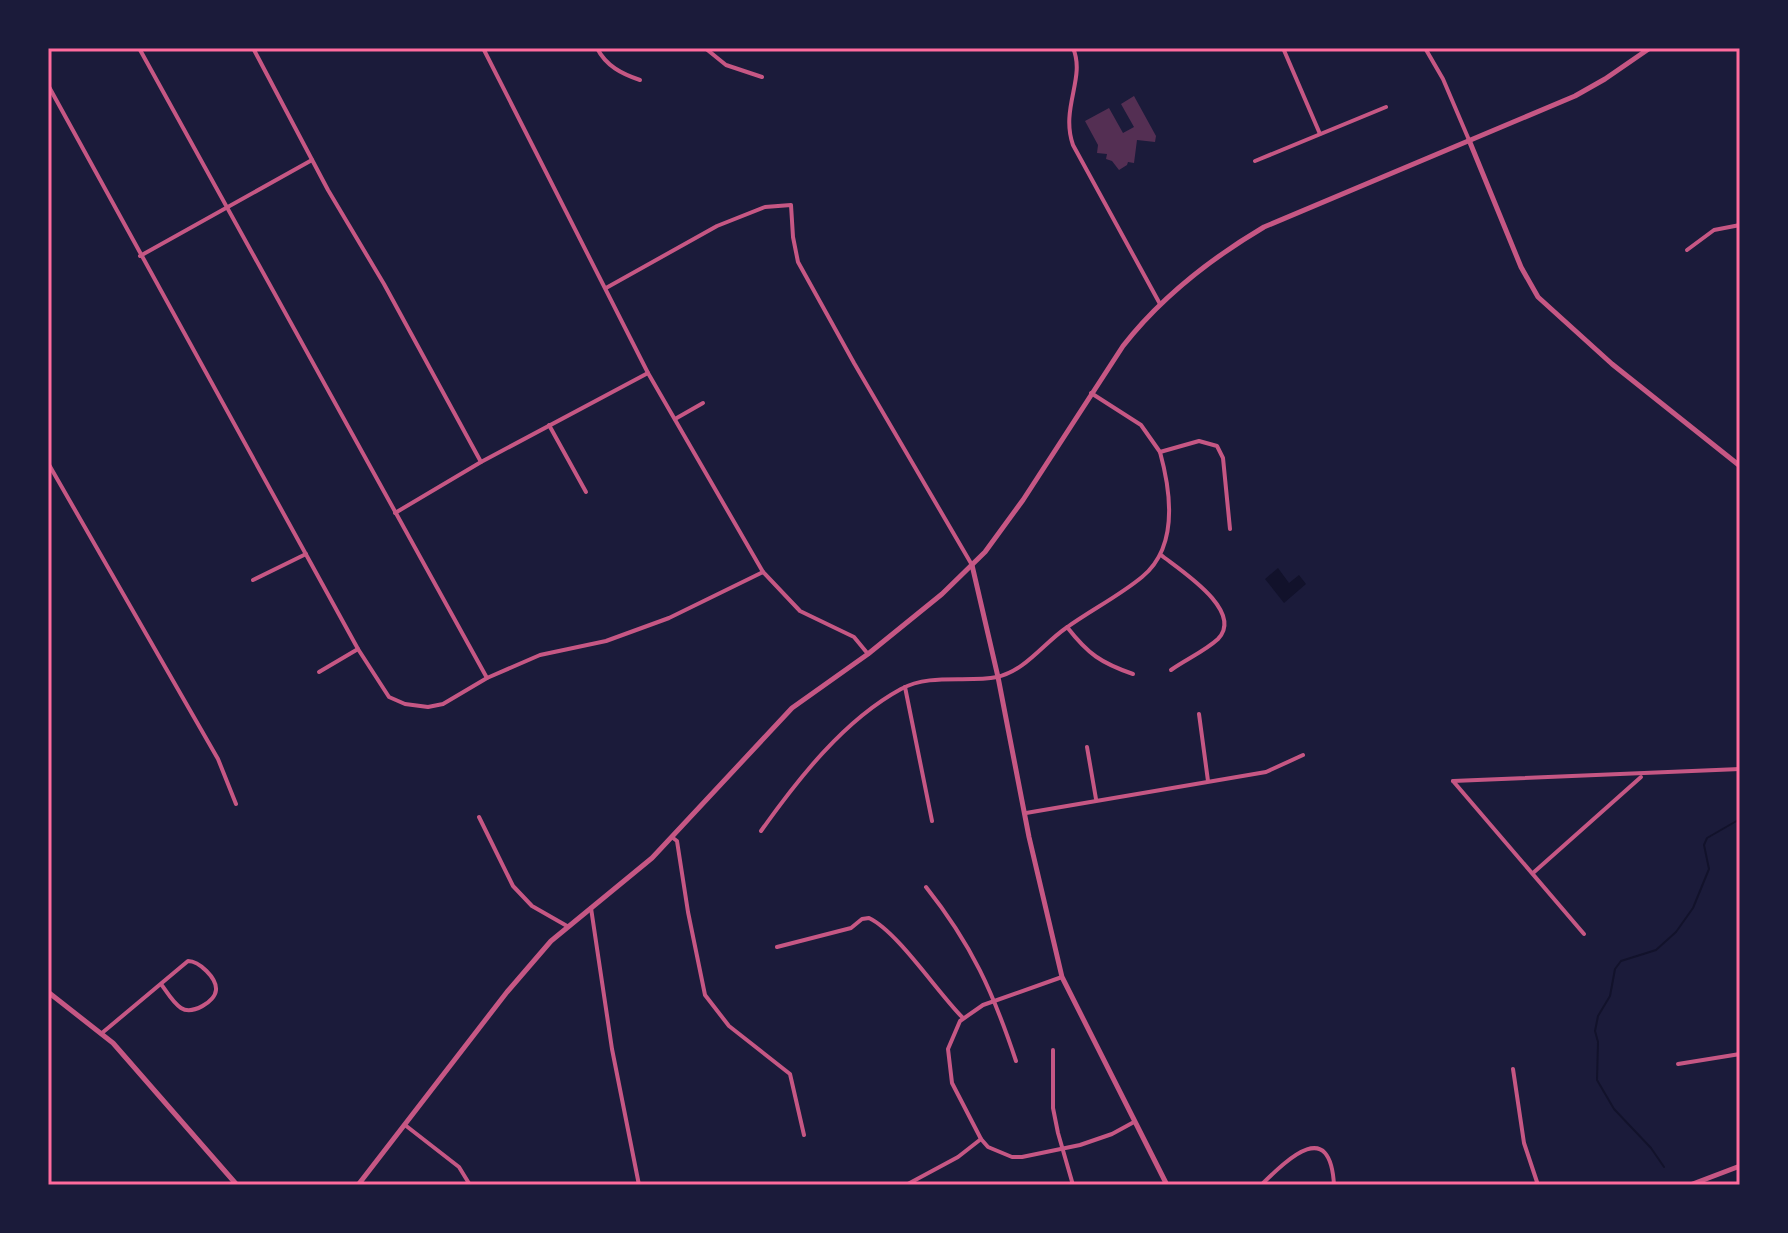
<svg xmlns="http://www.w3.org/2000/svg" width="1788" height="1233" viewBox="0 0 1788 1233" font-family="'Asap Condensed',sans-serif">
<rect width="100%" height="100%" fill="#1b1b3a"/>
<path fill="#12122b" d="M 1278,568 L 1289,583 L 1299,575 L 1306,584 L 1284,603 L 1265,579 Z"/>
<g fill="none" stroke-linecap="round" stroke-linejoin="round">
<path stroke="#12122b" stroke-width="2" d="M 1664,1167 L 1651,1148 L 1614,1109 L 1597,1080 L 1598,1042 L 1595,1031 L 1598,1016 L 1610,996 L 1615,969 L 1621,961 L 1656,950 L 1676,932 L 1693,908 L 1709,869 L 1704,845 L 1707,838 L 1740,819"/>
</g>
<path fill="#542f53" d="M 1134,96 L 1156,136 L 1155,142 L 1137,140 L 1134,163 L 1128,162 L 1127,165 L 1119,170 L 1112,161 L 1106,159 L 1107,154 L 1097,153 L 1098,145 L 1085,121 L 1109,108 L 1123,133 L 1134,127 L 1121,104 Z"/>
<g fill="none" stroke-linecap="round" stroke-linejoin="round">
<g stroke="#c65784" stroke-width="4">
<path d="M 139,48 L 487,678"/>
<path d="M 253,48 L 328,190 L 384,284 L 481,462"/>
<path d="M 483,48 L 648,373 L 763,572 L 800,611 L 854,637 L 868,654"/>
<path d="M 597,48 C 606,66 622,74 640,80"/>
<path d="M 705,48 L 726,65 L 762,77"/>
<path d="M 1073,48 C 1086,78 1060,108 1073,145 L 1160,304"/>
<path d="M 1283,48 L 1320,134"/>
<path d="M 1425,48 L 1443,79 L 1469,140"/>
<path d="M 48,85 L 358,649 L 389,697 L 405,704 L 428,707 L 443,704 L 487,678 L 540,655 L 606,641 L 669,618 L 763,572"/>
<path d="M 1255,161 L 1386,107"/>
<path d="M 1687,250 L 1714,230 L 1740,225"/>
<path d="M 140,256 L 312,160"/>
<path d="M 606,288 L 717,226 L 765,207 L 791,205 L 793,237 L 798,262 L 854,363 L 972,565"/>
<path d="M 1091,393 L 1141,425 L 1160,452 L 1199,441 L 1217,446 L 1223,458 L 1230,529"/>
<path d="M 675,419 L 703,403"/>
<path d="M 549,425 L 586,492"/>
<path d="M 48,463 L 218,759 L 236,804"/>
<path d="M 395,513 L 481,462 L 648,373"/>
<path d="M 1161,555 C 1180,570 1245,611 1218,639 C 1205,651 1185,660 1171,670"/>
<path d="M 253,580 L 306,554"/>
<path d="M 1067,627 C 1088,654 1101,663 1133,674"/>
<path d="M 319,672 L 358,649"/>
<path d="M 905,687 L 932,821"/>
<path d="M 1199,714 L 1208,781"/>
<path d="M 1087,747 L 1096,799"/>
<path d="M 1453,781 L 1740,769"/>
<path d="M 1453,781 L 1584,934"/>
<path d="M 1026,813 L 1266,772 L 1303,755"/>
<path d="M 479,817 L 513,886 L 532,906 L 567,926"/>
<path d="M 761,831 C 798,779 844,720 901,689 C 930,673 967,683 997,677 C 1025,671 1044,643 1066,628 C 1091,610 1119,596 1142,577 C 1179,547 1171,492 1160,452"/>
<path d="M 673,838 L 677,841 L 688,912 L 705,995 L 729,1026 L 790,1074 L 804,1135"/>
<path d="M 1533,873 L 1641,777"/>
<path d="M 926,887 C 972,945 993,992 1016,1061"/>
<path d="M 591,908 L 612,1049 L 639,1185"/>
<path d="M 777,947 L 851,928 L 862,919 L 869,918 C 898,932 937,992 963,1018"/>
<path d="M 1062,977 L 983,1005 L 960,1021 L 948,1049 L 952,1083 L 981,1139 L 988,1147 L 1012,1157 L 1022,1157 L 1080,1145 L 1112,1134 L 1134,1122"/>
<path d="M 102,1033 L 188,961 C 199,961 217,978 216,990 C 215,1002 192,1015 181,1008 C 173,1003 167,992 161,984"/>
<path d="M 1053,1050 L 1053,1108 L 1058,1133 L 1073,1185"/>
<path d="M 1678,1064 L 1740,1054"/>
<path d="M 1513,1069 L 1524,1143 L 1538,1185"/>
<path d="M 405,1125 L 459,1167 L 470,1185"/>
<path d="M 906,1185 L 958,1157 L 981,1139"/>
<path d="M 1261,1185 C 1288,1159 1330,1117 1334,1185"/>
</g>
<g stroke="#c65784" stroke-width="5">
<path d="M 1469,140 L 1521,267 L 1538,297 L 1612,364 L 1740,466"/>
<path d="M 972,565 L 998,677 L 1029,837 L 1062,977 L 1167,1185"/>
<path d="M 48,992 L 113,1043 L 237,1185"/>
<path d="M 358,1185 L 507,992 L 551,941 L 652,858 L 792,708 L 868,654 L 942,594 L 985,552 L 1023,500 L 1123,346 C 1162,296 1210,259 1264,227 L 1575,96 L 1605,79 L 1650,48"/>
<path d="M 1690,1185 L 1740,1166"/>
</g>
</g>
<rect width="1788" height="1233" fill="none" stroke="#1b1b3a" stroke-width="100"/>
<rect x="50" y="50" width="1688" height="1133" fill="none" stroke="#ff6b9d" stroke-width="3"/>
</svg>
